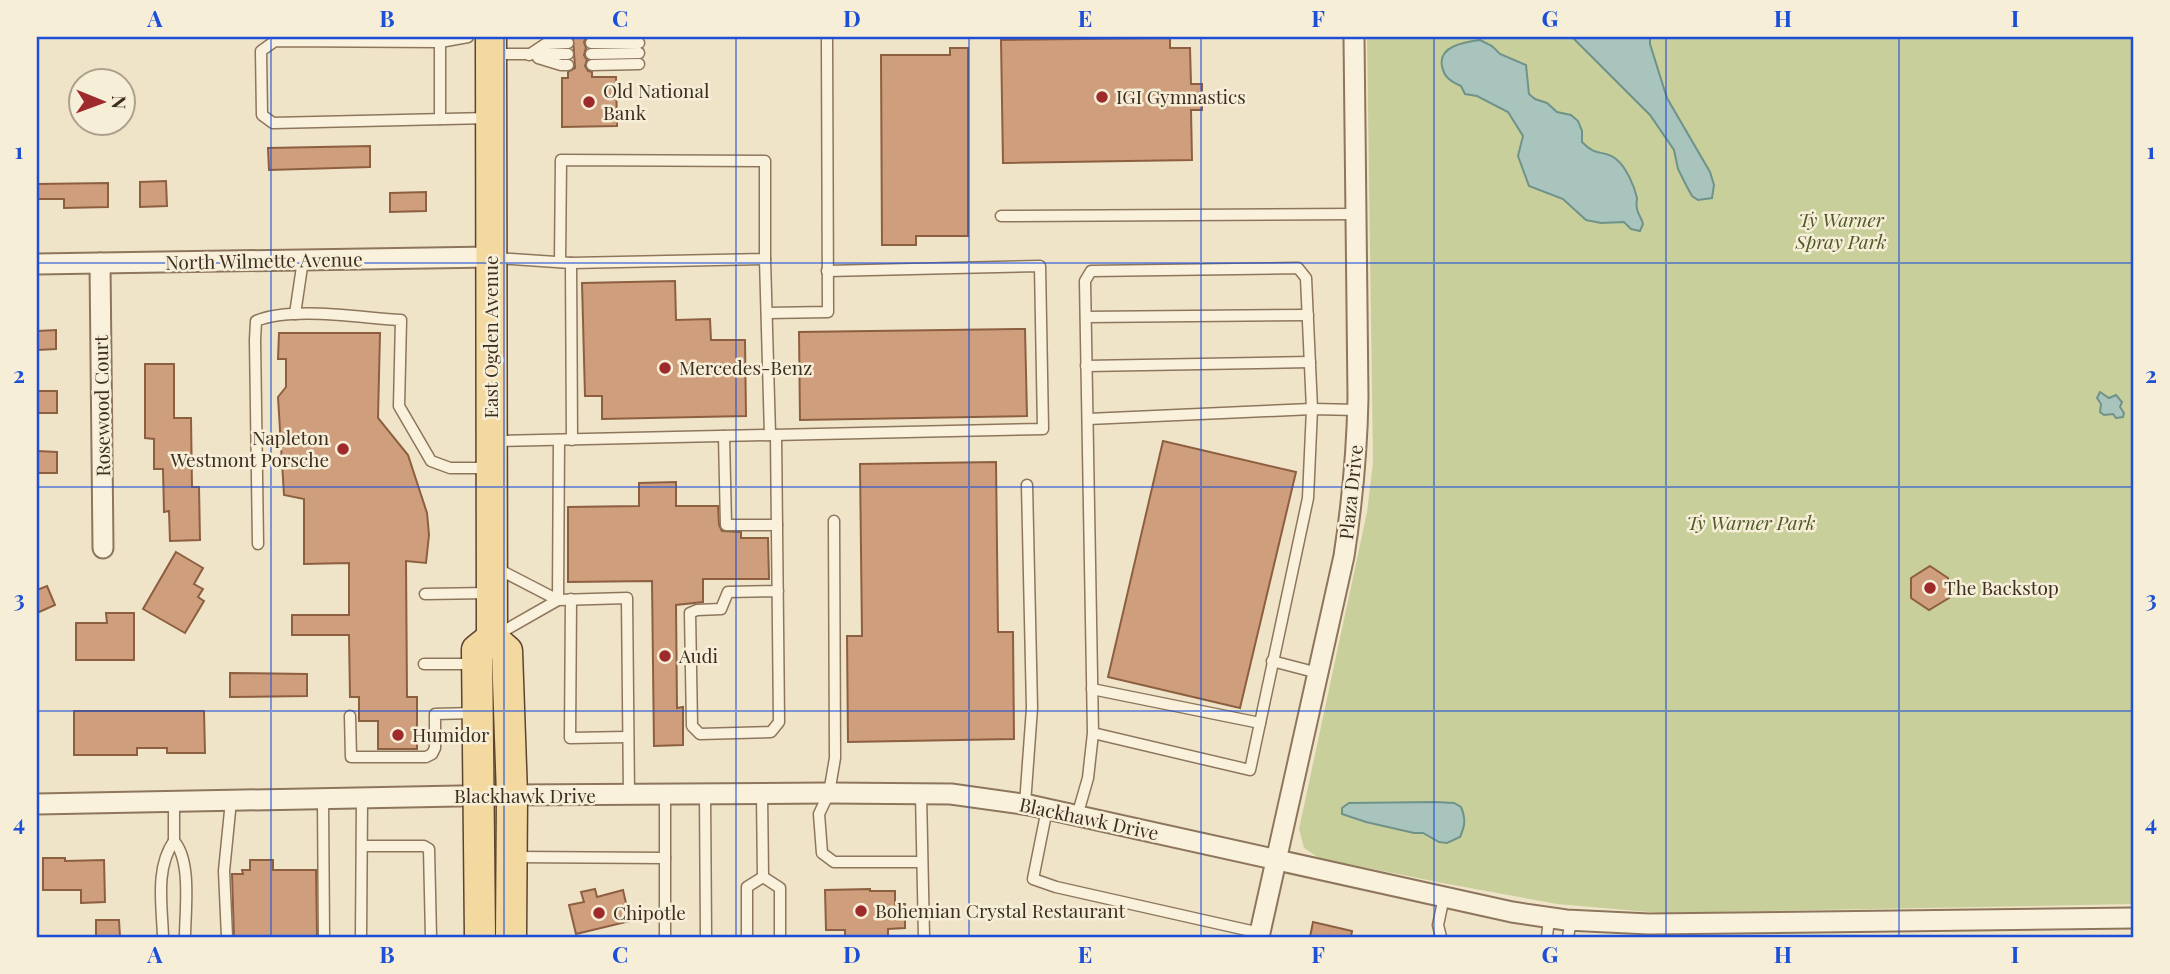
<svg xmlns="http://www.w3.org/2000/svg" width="2170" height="974" viewBox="0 0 2170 974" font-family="'Playfair Display',serif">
<rect width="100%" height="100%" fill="#f0e4c8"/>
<path fill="#c9cf9b" d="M 1367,37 L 2133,37 L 2133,904 L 1660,913 L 1557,904 L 1437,882 L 1319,858 L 1304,848 L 1299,829 L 1367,512 L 1373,463 Z"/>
<g fill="#a9c4bc" stroke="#6f938a" stroke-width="2">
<path d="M 1572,37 L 1650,37 L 1650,44 L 1667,98 L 1710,172 L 1714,185 L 1712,198 L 1698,200 L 1692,196 L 1686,185 L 1678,169 L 1674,150 L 1650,115 Z"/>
<path d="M 1480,40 L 1492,46 L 1500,54 L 1526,65 L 1529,94 L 1535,99 L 1547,103 L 1557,112 L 1571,115 L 1578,121 L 1582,131 L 1582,142 C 1597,158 1604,149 1616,159 C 1626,167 1634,185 1637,198 C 1637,201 1636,205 1637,209 C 1638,214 1642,219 1643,224 L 1640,231 L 1631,229 L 1624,222 L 1601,223 L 1586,220 L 1563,199 L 1529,186 L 1518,156 L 1523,136 L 1508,112 L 1477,96 L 1465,94 L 1461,86 C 1452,82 1444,78 1442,66 C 1438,46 1465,42 1480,40 Z"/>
<path d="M 2100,392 L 2109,398 L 2116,395 L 2122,402 L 2120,407 L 2124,413 L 2123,417 L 2116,418 L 2113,414 L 2104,415 L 2100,412 L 2101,404 L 2097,398 Z"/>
<path d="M 1436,802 L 1454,803 L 1461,807 C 1466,819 1465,826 1460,837 L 1447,843 L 1439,842 L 1423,833 L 1414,833 L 1366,822 L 1342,814 L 1342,808 L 1349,803 Z"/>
</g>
<g fill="#cf9f7d" stroke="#8d5f41" stroke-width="2">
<path d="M 573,38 L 586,38 L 584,42 L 586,48 L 584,55 L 587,60 L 585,66 L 588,71 L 592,72 L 592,77 L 616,77 L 617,126 L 562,127 L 562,78 L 568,78 L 568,72 L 575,68 Z"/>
<path d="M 1170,38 L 1170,48 L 1190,48 L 1191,84 L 1202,84 L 1202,110 L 1191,110 L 1192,160 L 1003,163 L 1001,40 Z"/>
<path d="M 950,48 L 968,48 L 968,236 L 916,236 L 916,245 L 882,245 L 881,55 L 950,55 Z"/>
<path d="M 370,146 L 370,167 L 269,170 L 268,148 Z"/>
<path d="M 166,181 L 167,206 L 140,207 L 140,182 Z"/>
<path d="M 108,183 L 108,207 L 64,208 L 64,199 L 37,199 L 37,184 Z"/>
<path d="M 426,192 L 426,211 L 390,212 L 390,193 Z"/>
<path d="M 675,281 L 676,320 L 710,319 L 711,340 L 745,340 L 746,416 L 602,419 L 602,396 L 585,396 L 582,283 Z"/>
<path d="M 1025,329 L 1027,416 L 800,420 L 799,332 Z"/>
<path d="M 56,330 L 56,349 L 37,350 L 37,331 Z"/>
<path d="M 279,333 L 380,333 L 378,418 L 408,455 L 427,513 L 429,535 L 426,563 L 406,561 L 407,697 L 417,697 L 417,749 L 378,749 L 378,721 L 359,721 L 359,697 L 350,697 L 349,635 L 292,635 L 292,615 L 349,615 L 349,563 L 304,564 L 304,499 L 284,495 L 278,397 L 286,387 L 286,359 L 278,359 Z"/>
<path d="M 145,364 L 174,364 L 174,418 L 191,418 L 192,487 L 199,487 L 200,540 L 170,541 L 169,511 L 164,512 L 163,469 L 154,469 L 154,439 L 145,438 Z"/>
<rect x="37" y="391" width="20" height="22"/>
<path d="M 1163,441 L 1296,472 L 1240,708 L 1108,677 Z"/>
<path d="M 37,451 L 57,452 L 57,473 L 37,473 Z"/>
<path d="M 996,462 L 998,632 L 1013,632 L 1014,739 L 848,742 L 847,636 L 862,636 L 860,464 Z"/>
<path d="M 676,482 L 676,506 L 718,506 L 719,525 L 722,531 L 741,532 L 741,538 L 768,538 L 769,579 L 703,579 L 703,602 L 676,605 L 677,708 L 683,707 L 683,745 L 654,746 L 652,581 L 568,582 L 568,507 L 639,506 L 639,483 Z"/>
<path d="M 176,552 L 203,568 L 194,584 L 203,589 L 198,597 L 204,601 L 185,633 L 143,609 Z"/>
<path d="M 1930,566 L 1948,578 L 1949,598 L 1929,610 L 1911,598 L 1911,578 Z"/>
<path d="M 47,586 L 55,605 L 37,613 L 37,590 Z"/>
<path d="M 106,613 L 134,613 L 134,660 L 76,660 L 76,623 L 107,623 Z"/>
<path d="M 230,673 L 307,674 L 307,696 L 230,697 Z"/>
<path d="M 74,711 L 204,711 L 205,753 L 167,753 L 167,748 L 137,748 L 137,755 L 74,755 Z"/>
<path d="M 43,858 L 65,858 L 65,861 L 104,860 L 105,902 L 81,903 L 81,890 L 43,890 Z"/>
<path d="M 250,860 L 273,860 L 273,870 L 316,870 L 317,937 L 234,937 L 232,874 L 243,874 L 242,870 L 250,870 Z"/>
<path d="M 595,889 L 597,897 L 623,890 L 630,921 L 576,934 L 569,905 L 584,902 L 581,892 Z"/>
<path d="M 870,889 L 870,891 L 895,891 L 895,904 L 905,904 L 905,928 L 888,929 L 888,937 L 845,937 L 845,930 L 826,930 L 825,890 Z"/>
<path d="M 96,920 L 119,920 L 120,937 L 96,937 Z"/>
<path d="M 1313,922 L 1352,931 L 1351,937 L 1310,937 Z"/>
</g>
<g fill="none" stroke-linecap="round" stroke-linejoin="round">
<g stroke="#8d765c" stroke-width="13">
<g id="service">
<path d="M 468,37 L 440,42 L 275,41 L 261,51 L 262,115 L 273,123 L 489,118"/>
<path d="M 440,42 L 440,119"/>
<path d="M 591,43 L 639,43"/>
<path d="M 547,44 L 568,43"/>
<path d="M 495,54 L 568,54"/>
<path d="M 591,54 L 639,53"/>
<path d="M 529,55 L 556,37"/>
<path d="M 538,58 L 561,65 L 568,65"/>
<path d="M 592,65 L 639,64"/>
<path d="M 1001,216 L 1356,214"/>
<path d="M 496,258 L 571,263 L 572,440"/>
<path d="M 765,259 L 770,435"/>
<path d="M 560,262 L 561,160 L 765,161 L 765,259 L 571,263"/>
<path d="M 767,313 L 828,312 L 827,40"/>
<path d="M 295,314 L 303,260"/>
<path d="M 1086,317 L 1308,315"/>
<path d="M 1086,366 L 1310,362"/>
<path d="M 1088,419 L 1312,409 L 1358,410"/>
<path d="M 776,435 L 779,722 L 771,732 L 700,734 L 692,726 L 690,613 L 697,610 L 721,609 L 728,592 L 778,591"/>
<path d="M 724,436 L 726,525 L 777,525"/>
<path d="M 496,441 L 1043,429 L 1040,266 L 827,271"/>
<path d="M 834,521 L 835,758 L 829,793 L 819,814 L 822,853 L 834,862 L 922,862"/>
<path d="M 258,544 L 255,340 L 256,321 C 292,306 361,318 401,320 L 399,406 L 431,461 L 450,468 L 488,468"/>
<path d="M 496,568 L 558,600"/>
<path d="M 425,594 L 488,593"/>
<path d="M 571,599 L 570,738 L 628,737"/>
<path d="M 558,600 L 559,440"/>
<path d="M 495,636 L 558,600 L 627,598 L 629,795"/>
<path d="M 1272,661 L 1318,673"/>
<path d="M 424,664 L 473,664"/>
<path d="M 1092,689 L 1260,723"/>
<path d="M 350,716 L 351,757 L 426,757 L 432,754 L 435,748 L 435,714 L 474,713"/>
<path d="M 762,794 L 763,877"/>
<path d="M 921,794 L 924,937"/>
<path d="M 705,795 L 706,937"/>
<path d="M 323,800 L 324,937"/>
<path d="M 174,802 L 174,841 C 192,861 185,911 185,937"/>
<path d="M 1025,804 L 1032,708 L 1027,485"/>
<path d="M 1047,809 L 1033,879 L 1056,887 L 1260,933"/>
<path d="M 1077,816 L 1088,778 L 1093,733 L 1085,281 L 1091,271 L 1298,268 L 1306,278 L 1312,409 L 1308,498 L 1250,770 L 1093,733"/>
<path d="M 362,846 L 424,846 L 429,849 L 431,937"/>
<path d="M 515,857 L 665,858"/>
<path d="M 763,877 L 780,888 L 780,937"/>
<path d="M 163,937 C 162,905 155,868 174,841"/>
<path d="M 227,937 L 224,871 L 231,801"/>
<path d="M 361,937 L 362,799"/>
<path d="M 665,937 L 665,795"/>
<path d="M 747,937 L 747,887 L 763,877"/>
<path d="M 1441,937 L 1438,925 L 1444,897"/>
<path d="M 1547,937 L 1549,918"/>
<path d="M 1568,937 L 1571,921"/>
</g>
</g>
<g stroke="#8d765c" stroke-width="23">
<g id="minor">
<path d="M 100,263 L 103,548"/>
<path d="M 37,264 L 491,257"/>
<path d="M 37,804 L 512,795 L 829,793 L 951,794 L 1029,805 L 1512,912 L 1566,920 L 1649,924 L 2133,918"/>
<path d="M 1259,937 L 1344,556 C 1352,504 1357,452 1358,398 L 1354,37"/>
</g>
</g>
<g stroke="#5b4430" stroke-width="33">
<g id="primary">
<path d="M 491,37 L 492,638 L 507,651 L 512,795 L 511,937"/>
<path d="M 480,937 L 477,650 L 492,638"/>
</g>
</g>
<use href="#service" stroke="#faf1dc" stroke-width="10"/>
<use href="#minor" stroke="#faf1dc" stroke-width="19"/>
<use href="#primary" stroke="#f3d9a0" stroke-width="30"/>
</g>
<path fill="none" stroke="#1d4ed8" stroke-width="2" stroke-opacity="0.55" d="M 271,37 L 271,937M 504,37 L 504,937M 736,37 L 736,937M 969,37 L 969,937M 1201,37 L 1201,937M 1434,37 L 1434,937M 1666,37 L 1666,937M 1899,37 L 1899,937M 37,263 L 2133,263M 37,487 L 2133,487M 37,711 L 2133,711"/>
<g fill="#9e2a2b" stroke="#f7eed8" stroke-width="2.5">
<circle cx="1102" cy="97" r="7"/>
<circle cx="589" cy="102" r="7"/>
<circle cx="665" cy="368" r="7"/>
<circle cx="343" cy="449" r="7"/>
<circle cx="1930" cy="588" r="7"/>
<circle cx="665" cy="656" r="7"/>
<circle cx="398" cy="735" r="7"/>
<circle cx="861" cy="911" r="7"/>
<circle cx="599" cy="913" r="7"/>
</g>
<g text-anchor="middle" stroke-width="5" stroke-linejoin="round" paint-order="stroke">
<g font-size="19" fill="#3d2e20" stroke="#f7eed8" text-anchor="start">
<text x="603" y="98">Old National<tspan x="603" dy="22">Bank</tspan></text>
<text x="1116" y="104">IGI Gymnastics</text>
<text x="679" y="375">Mercedes-Benz</text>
<text x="329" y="445" text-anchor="end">Napleton<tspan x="329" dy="22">Westmont Porsche</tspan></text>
<text x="1944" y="595">The Backstop</text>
<text x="679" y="663">Audi</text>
<text x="412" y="742">Humidor</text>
<text x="875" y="918">Bohemian Crystal Restaurant</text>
<text x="613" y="920">Chipotle</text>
</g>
<g font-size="19" font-style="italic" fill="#4d5a26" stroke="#f7eed8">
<text x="1841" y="227">Ty Warner<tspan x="1841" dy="22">Spray Park</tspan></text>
<text x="1751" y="530">Ty Warner Park</text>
</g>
<g font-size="19" fill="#3d2e20" stroke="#f7eed8">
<text transform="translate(264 261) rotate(-1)" y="7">North Wilmette Avenue</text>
<text transform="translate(491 337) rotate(-90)" y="7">East Ogden Avenue</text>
<text transform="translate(102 406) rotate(-91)" y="7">Rosewood Court</text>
<text transform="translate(1351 492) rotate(-84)" y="7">Plaza Drive</text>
<text x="525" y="803">Blackhawk Drive</text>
<text transform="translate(1089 819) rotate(12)" y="7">Blackhawk Drive</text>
</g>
</g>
<rect width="2170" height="974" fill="none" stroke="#f7eed8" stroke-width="77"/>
<g transform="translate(102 102) rotate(91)"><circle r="33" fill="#f7eed8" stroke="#ada18e" stroke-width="2"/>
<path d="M0-5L12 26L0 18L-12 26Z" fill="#9e2a2b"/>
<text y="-10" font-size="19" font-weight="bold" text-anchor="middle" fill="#3d2e20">N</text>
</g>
<rect x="38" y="38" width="2094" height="898" fill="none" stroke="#1d4ed8" stroke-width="2.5"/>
<g font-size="23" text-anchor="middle" font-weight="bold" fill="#1d4ed8">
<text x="155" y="27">A</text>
<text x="387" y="27">B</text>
<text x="620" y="27">C</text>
<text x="852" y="27">D</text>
<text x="1085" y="27">E</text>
<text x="1318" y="27">F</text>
<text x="1550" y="27">G</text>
<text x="1783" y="27">H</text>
<text x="2015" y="27">I</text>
<text x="19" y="159">1</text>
<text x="2151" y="159">1</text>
<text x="19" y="383">2</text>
<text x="2151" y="383">2</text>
<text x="19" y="607">3</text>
<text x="2151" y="607">3</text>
<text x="19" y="831">4</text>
<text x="2151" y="831">4</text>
<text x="155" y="963">A</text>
<text x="387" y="963">B</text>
<text x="620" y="963">C</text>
<text x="852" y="963">D</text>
<text x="1085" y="963">E</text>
<text x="1318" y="963">F</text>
<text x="1550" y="963">G</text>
<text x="1783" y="963">H</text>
<text x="2015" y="963">I</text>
</g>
</svg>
